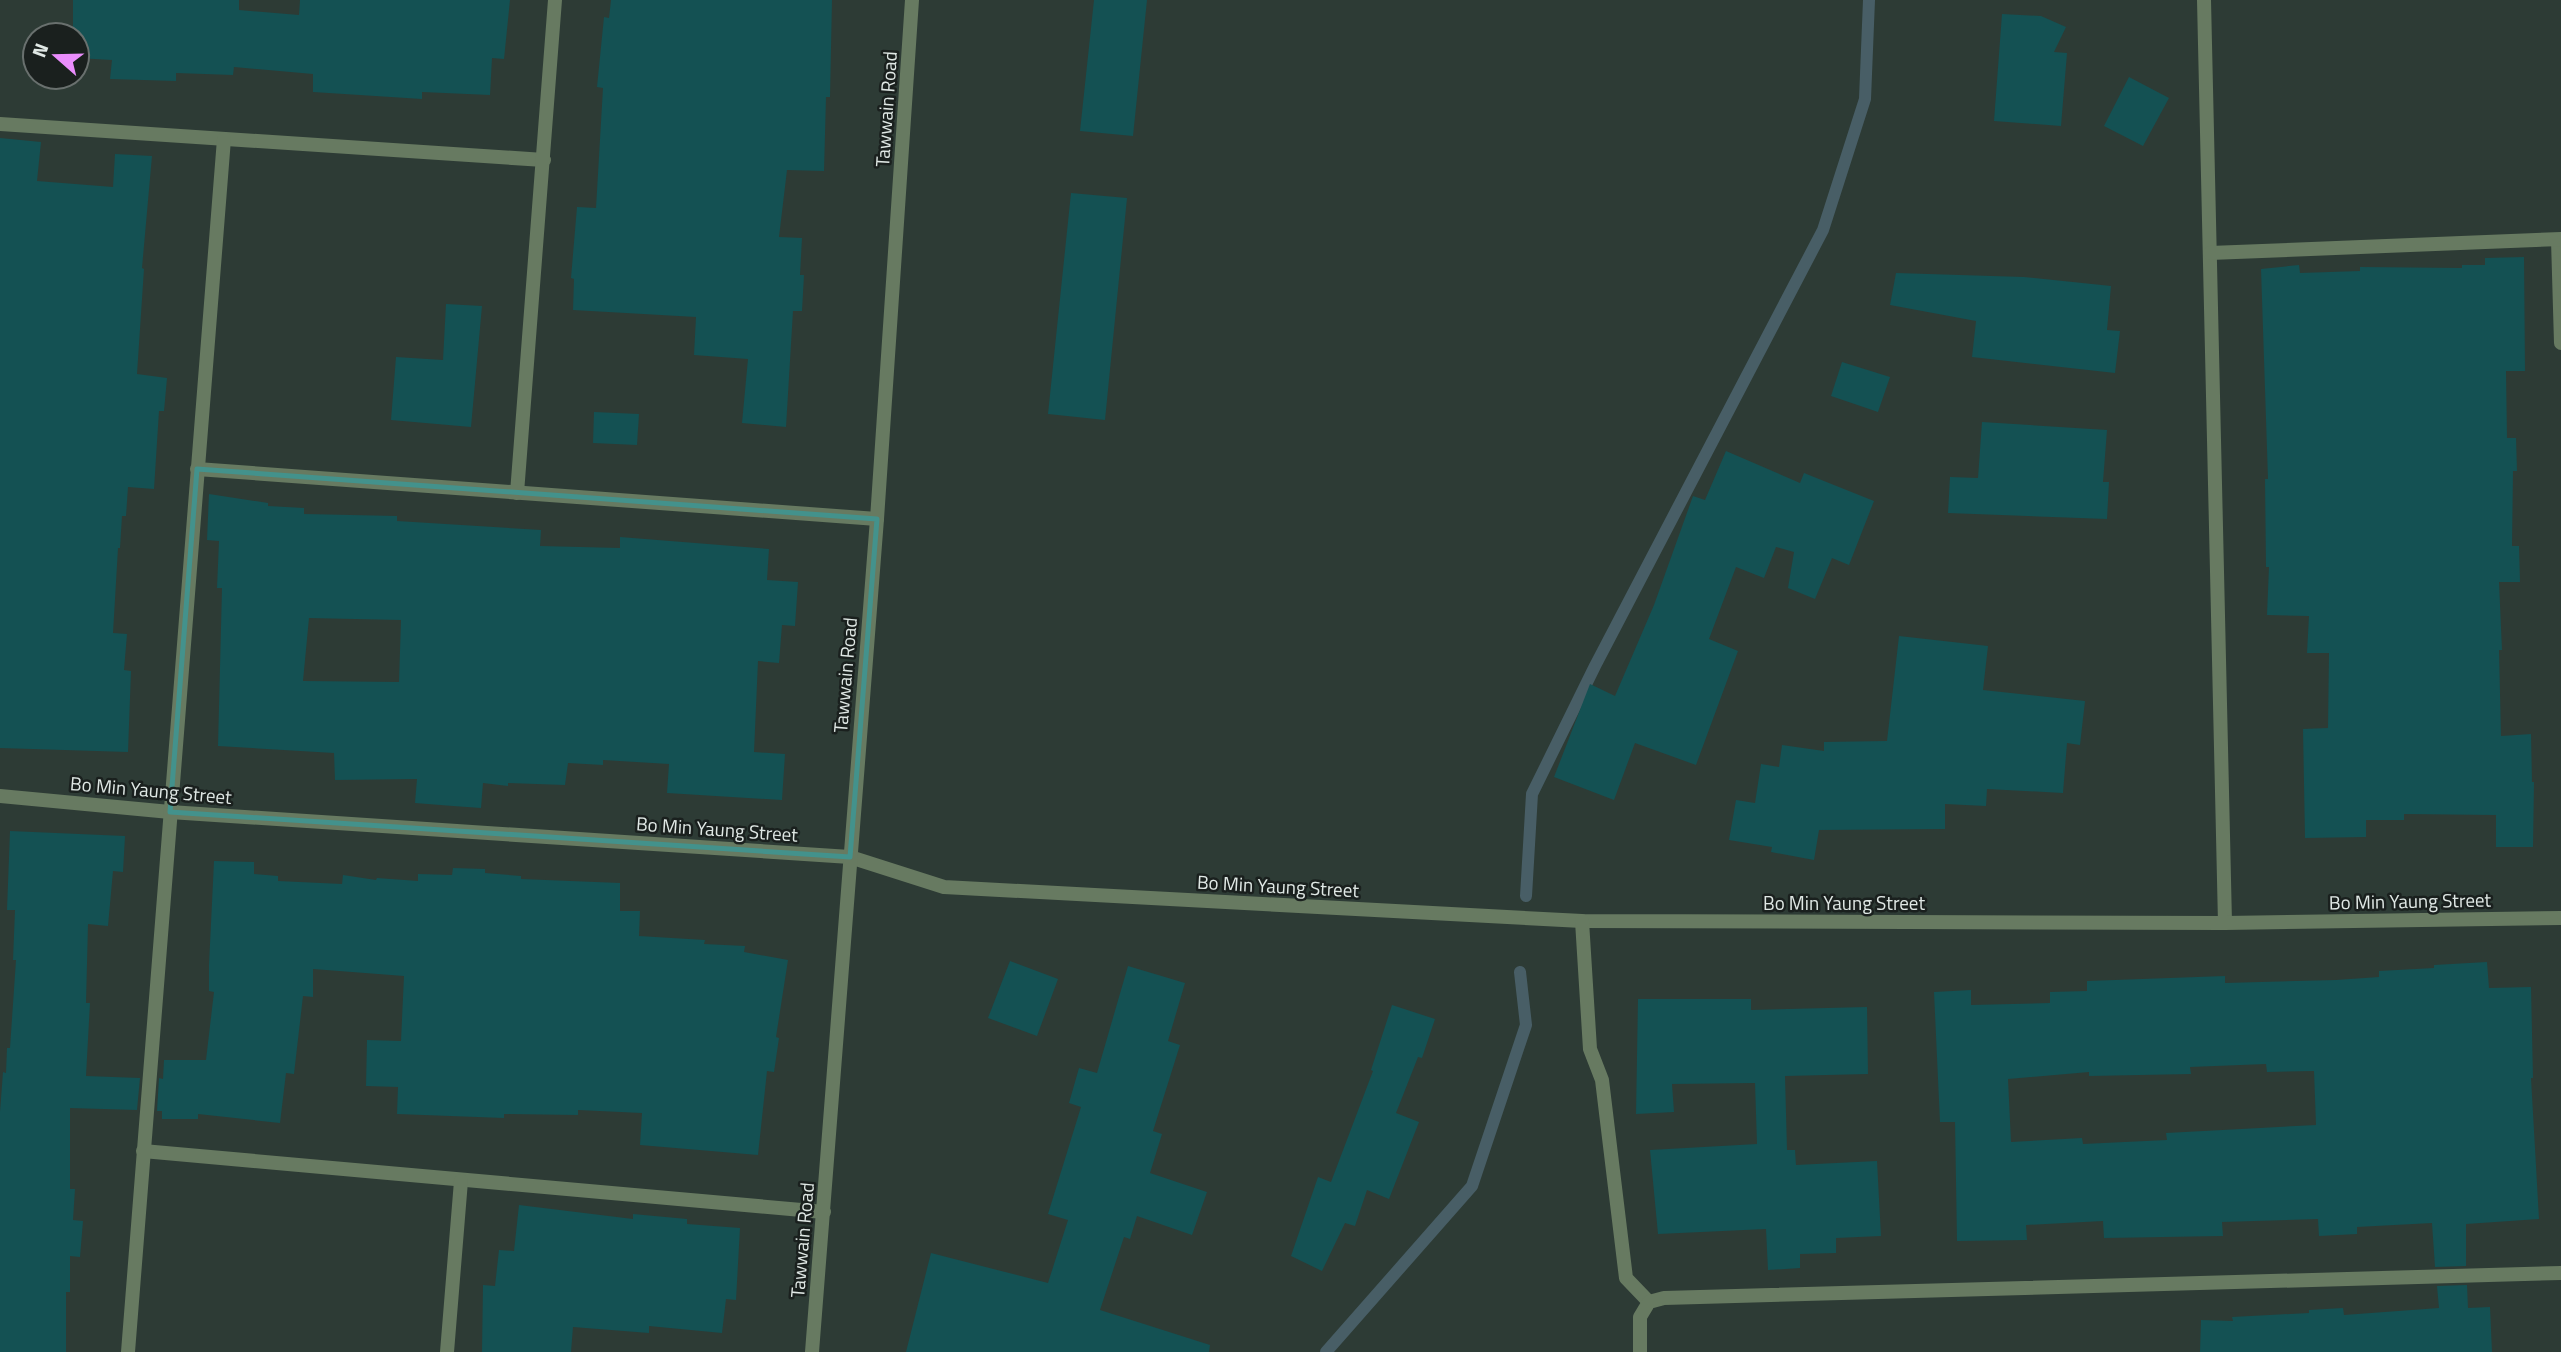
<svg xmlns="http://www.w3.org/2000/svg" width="2561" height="1352" viewBox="0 0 2561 1352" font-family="'Titillium Web',sans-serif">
<rect width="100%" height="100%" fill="#2d3b35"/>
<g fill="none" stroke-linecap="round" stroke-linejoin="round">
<g stroke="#485e66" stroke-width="12">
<path d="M 1526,896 L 1532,794 L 1595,666 L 1823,230 L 1865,99 L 1869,0"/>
<path d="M 1326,1352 L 1472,1186 L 1526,1025 L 1520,972"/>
</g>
</g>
<g fill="#145153" fill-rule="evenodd">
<path d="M 73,0 L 239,0 L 239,10 L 299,15 L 300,0 L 510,0 L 504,59 L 492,58 L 490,95 L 422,92 L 422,99 L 313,92 L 313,74 L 234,67 L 233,75 L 176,73 L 176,81 L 110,79 L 112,60 L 77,58 L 77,35 L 73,35 Z"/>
<path d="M 611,0 L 832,0 L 830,97 L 826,97 L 824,171 L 787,170 L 779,237 L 802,238 L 800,275 L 804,275 L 802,311 L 793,311 L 786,427 L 742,423 L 748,359 L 694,355 L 696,317 L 573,310 L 574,279 L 571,278 L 577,207 L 596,208 L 603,88 L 597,87 L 604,17 L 609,18 Z"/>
<path d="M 1094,0 L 1147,0 L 1133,136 L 1080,131 Z"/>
<path d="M 2002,14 L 2041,16 L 2066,27 L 2054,52 L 2067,53 L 2061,126 L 1994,121 Z"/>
<path d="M 2129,77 L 2169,98 L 2143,146 L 2104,126 Z"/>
<path d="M 0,138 L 41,142 L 37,181 L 113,187 L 115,154 L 152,156 L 142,268 L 144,269 L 137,374 L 167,378 L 164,411 L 159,411 L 154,489 L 128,487 L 126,516 L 122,516 L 120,548 L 118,548 L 113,633 L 127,634 L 124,670 L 131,671 L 128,752 L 0,748 Z"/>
<path d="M 1071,193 L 1127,198 L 1105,420 L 1048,414 Z"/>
<path d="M 2524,257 L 2525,371 L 2506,371 L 2507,438 L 2516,438 L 2517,471 L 2513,471 L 2512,546 L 2519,546 L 2520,582 L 2499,582 L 2502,650 L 2499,650 L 2501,736 L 2531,734 L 2532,782 L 2534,782 L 2533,847 L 2496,847 L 2496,815 L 2404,814 L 2404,820 L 2366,820 L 2366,837 L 2305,838 L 2303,729 L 2328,728 L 2329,653 L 2307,653 L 2309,616 L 2267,615 L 2269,567 L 2266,567 L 2265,479 L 2268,479 L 2261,269 L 2299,265 L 2300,273 L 2360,271 L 2360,267 L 2462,268 L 2462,265 L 2485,265 L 2485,258 Z"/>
<path d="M 1896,273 L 2024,277 L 2111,286 L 2107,330 L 2120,331 L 2115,373 L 1972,357 L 1976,321 L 1890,305 Z"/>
<path d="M 446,304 L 482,306 L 471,427 L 391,420 L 396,357 L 443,360 Z"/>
<path d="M 1842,362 L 1890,377 L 1878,412 L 1831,396 Z"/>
<path d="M 594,412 L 639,414 L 637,445 L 593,443 Z"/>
<path d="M 1982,422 L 2107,430 L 2103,482 L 2109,482 L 2107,519 L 1948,513 L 1950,477 L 1978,478 Z"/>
<path d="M 1726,451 L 1800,483 L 1804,473 L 1874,501 L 1849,565 L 1832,558 L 1815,599 L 1788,588 L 1794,552 L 1776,547 L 1764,578 L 1736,567 L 1709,639 L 1738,651 L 1696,765 L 1635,743 L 1614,800 L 1554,777 L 1590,684 L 1615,696 L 1654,605 L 1693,496 L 1705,500 Z"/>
<path d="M 209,494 L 268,503 L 268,506 L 304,508 L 304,514 L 397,516 L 397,521 L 541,530 L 540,546 L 620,548 L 620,537 L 769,549 L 767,580 L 798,582 L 795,626 L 782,625 L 779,663 L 758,661 L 754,752 L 785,754 L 782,800 L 667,793 L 669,764 L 603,760 L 603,765 L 568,763 L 565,785 L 508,783 L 508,786 L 483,783 L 481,808 L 453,806 L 415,803 L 417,779 L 335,780 L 334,753 L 218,746 L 222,588 L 217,588 L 219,541 L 207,540 ZM 309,618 L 401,620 L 399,682 L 303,681 Z"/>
<path d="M 1899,636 L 1988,646 L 1983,690 L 2085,701 L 2080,745 L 2067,743 L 2063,793 L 1987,789 L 1986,806 L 1945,804 L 1945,829 L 1819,830 L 1814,860 L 1771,852 L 1772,847 L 1729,840 L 1736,800 L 1755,803 L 1761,764 L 1779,767 L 1782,745 L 1824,751 L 1824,742 L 1887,741 Z"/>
<path d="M 10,831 L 125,836 L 123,872 L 113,871 L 108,926 L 88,924 L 86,1003 L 90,1003 L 86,1076 L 140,1078 L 137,1110 L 70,1108 L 70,1189 L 75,1189 L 73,1220 L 83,1221 L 80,1257 L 70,1256 L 70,1292 L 66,1292 L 66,1352 L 0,1352 L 0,1112 L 3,1072 L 6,1073 L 7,1048 L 10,1048 L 16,960 L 13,960 L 15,910 L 7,910 Z"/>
<path d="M 214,861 L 254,862 L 254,874 L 278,876 L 278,881 L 342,884 L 343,875 L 376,880 L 377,878 L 418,881 L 418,874 L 452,875 L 453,868 L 485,869 L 485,873 L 521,876 L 521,879 L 620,883 L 620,911 L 640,911 L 639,936 L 705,940 L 704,944 L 745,946 L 744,952 L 788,960 L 776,1037 L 779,1038 L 774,1072 L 767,1071 L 758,1155 L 640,1145 L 642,1113 L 578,1110 L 578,1115 L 504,1114 L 504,1118 L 397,1114 L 398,1087 L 366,1086 L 367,1040 L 401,1041 L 404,976 L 313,969 L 313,997 L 303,996 L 294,1074 L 286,1073 L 280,1123 L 198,1114 L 198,1119 L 162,1119 L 162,1111 L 157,1111 L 159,1078 L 163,1079 L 164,1060 L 206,1060 L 214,992 L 209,991 L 209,965 Z"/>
<path d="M 1010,961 L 1058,979 L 1037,1036 L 988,1018 Z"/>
<path d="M 2487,962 L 2489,988 L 2531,987 L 2533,1078 L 2531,1078 L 2539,1219 L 2466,1224 L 2466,1266 L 2435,1267 L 2432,1223 L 2357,1227 L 2357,1234 L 2319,1236 L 2318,1219 L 2222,1222 L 2223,1236 L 2104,1238 L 2103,1221 L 2026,1225 L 2027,1240 L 1957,1241 L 1955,1122 L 1940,1122 L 1934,992 L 1971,990 L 1971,1005 L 2050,1003 L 2050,992 L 2087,991 L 2087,981 L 2225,976 L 2225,983 L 2336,980 L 2379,977 L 2379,971 L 2434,968 L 2434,965 ZM 2266,1064 L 2267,1072 L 2314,1071 L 2316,1125 L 2166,1133 L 2167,1140 L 2083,1144 L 2082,1138 L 2011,1142 L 2008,1079 L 2089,1072 L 2089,1076 L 2191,1074 L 2190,1067 Z"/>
<path d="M 1128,966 L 1185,983 L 1168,1041 L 1180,1045 L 1153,1131 L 1162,1134 L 1150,1173 L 1207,1192 L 1192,1235 L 1137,1216 L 1130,1239 L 1124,1237 L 1100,1310 L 1210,1345 L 1209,1352 L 906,1352 L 931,1253 L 1048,1283 L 1068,1220 L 1048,1214 L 1081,1107 L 1069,1103 L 1079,1068 L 1097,1073 Z"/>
<path d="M 1638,999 L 1751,999 L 1751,1010 L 1867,1007 L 1868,1074 L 1785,1076 L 1787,1150 L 1795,1150 L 1796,1165 L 1877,1161 L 1881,1236 L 1836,1238 L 1836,1253 L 1800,1254 L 1800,1268 L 1768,1270 L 1766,1229 L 1658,1234 L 1650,1150 L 1757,1144 L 1755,1083 L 1672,1084 L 1674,1112 L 1636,1114 Z"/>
<path d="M 1392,1005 L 1435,1019 L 1422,1058 L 1418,1057 L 1396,1113 L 1419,1122 L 1389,1199 L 1367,1190 L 1355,1226 L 1345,1223 L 1322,1271 L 1291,1256 L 1318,1177 L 1331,1182 L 1373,1071 L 1371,1070 Z"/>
<path d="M 519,1205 L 633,1219 L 633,1214 L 687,1219 L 687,1224 L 740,1228 L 736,1300 L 726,1299 L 722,1333 L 649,1326 L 649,1333 L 573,1327 L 571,1352 L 482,1352 L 483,1285 L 495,1286 L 499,1250 L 514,1251 Z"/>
<path d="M 2467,1285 L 2468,1308 L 2490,1307 L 2492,1352 L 2200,1352 L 2201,1320 L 2233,1321 L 2232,1317 L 2309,1313 L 2309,1310 L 2343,1308 L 2344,1315 L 2439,1308 L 2437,1286 Z"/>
</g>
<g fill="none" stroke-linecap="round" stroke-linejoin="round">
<g stroke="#677a61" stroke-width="14">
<path d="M 2204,0 L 2225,923"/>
<path d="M 0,124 L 544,160"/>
<path d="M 2558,240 L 2561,343"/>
<path d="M 2210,253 L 2561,239"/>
<path d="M 197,469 L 877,519"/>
<path d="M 517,493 L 555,0"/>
<path d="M 0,796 L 170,812 L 850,857 L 944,887 L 1582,921 L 2225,923 L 2561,918"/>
<path d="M 1582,921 L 1590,1049 L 1602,1080 L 1626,1278 L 1649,1302"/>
<path d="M 143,1151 L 824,1212"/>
<path d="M 128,1352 L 224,139"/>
<path d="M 447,1352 L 461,1181"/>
<path d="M 812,1352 L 877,519 L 912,0"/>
<path d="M 1640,1352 L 1640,1317 L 1649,1302 L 1664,1298 L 2561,1273"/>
</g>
</g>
<path fill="none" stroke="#43928c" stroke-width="5" stroke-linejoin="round" d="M 197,469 L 877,519 L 850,857 L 170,812 Z"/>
<g text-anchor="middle" stroke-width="5" stroke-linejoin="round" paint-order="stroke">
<g font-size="19" fill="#e0e8e5" stroke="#1a201e">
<text transform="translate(886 109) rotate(-86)" y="7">Tawwain Road</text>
<text transform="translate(845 675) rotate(-85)" y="7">Tawwain Road</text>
<text transform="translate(151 790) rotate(5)" y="7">Bo Min Yaung Street</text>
<text transform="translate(717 829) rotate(4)" y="7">Bo Min Yaung Street</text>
<text transform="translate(1278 886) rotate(3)" y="7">Bo Min Yaung Street</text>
<text transform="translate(2410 901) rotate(-1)" y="7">Bo Min Yaung Street</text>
<text x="1844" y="910">Bo Min Yaung Street</text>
<text transform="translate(802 1240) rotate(-85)" y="7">Tawwain Road</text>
</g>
</g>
<g transform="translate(56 56) rotate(290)"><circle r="33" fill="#1a201e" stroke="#69706e" stroke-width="2"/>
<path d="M0-5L12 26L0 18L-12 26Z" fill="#ea8dfc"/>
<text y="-10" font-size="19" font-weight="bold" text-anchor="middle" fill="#e0e8e5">N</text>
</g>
</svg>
